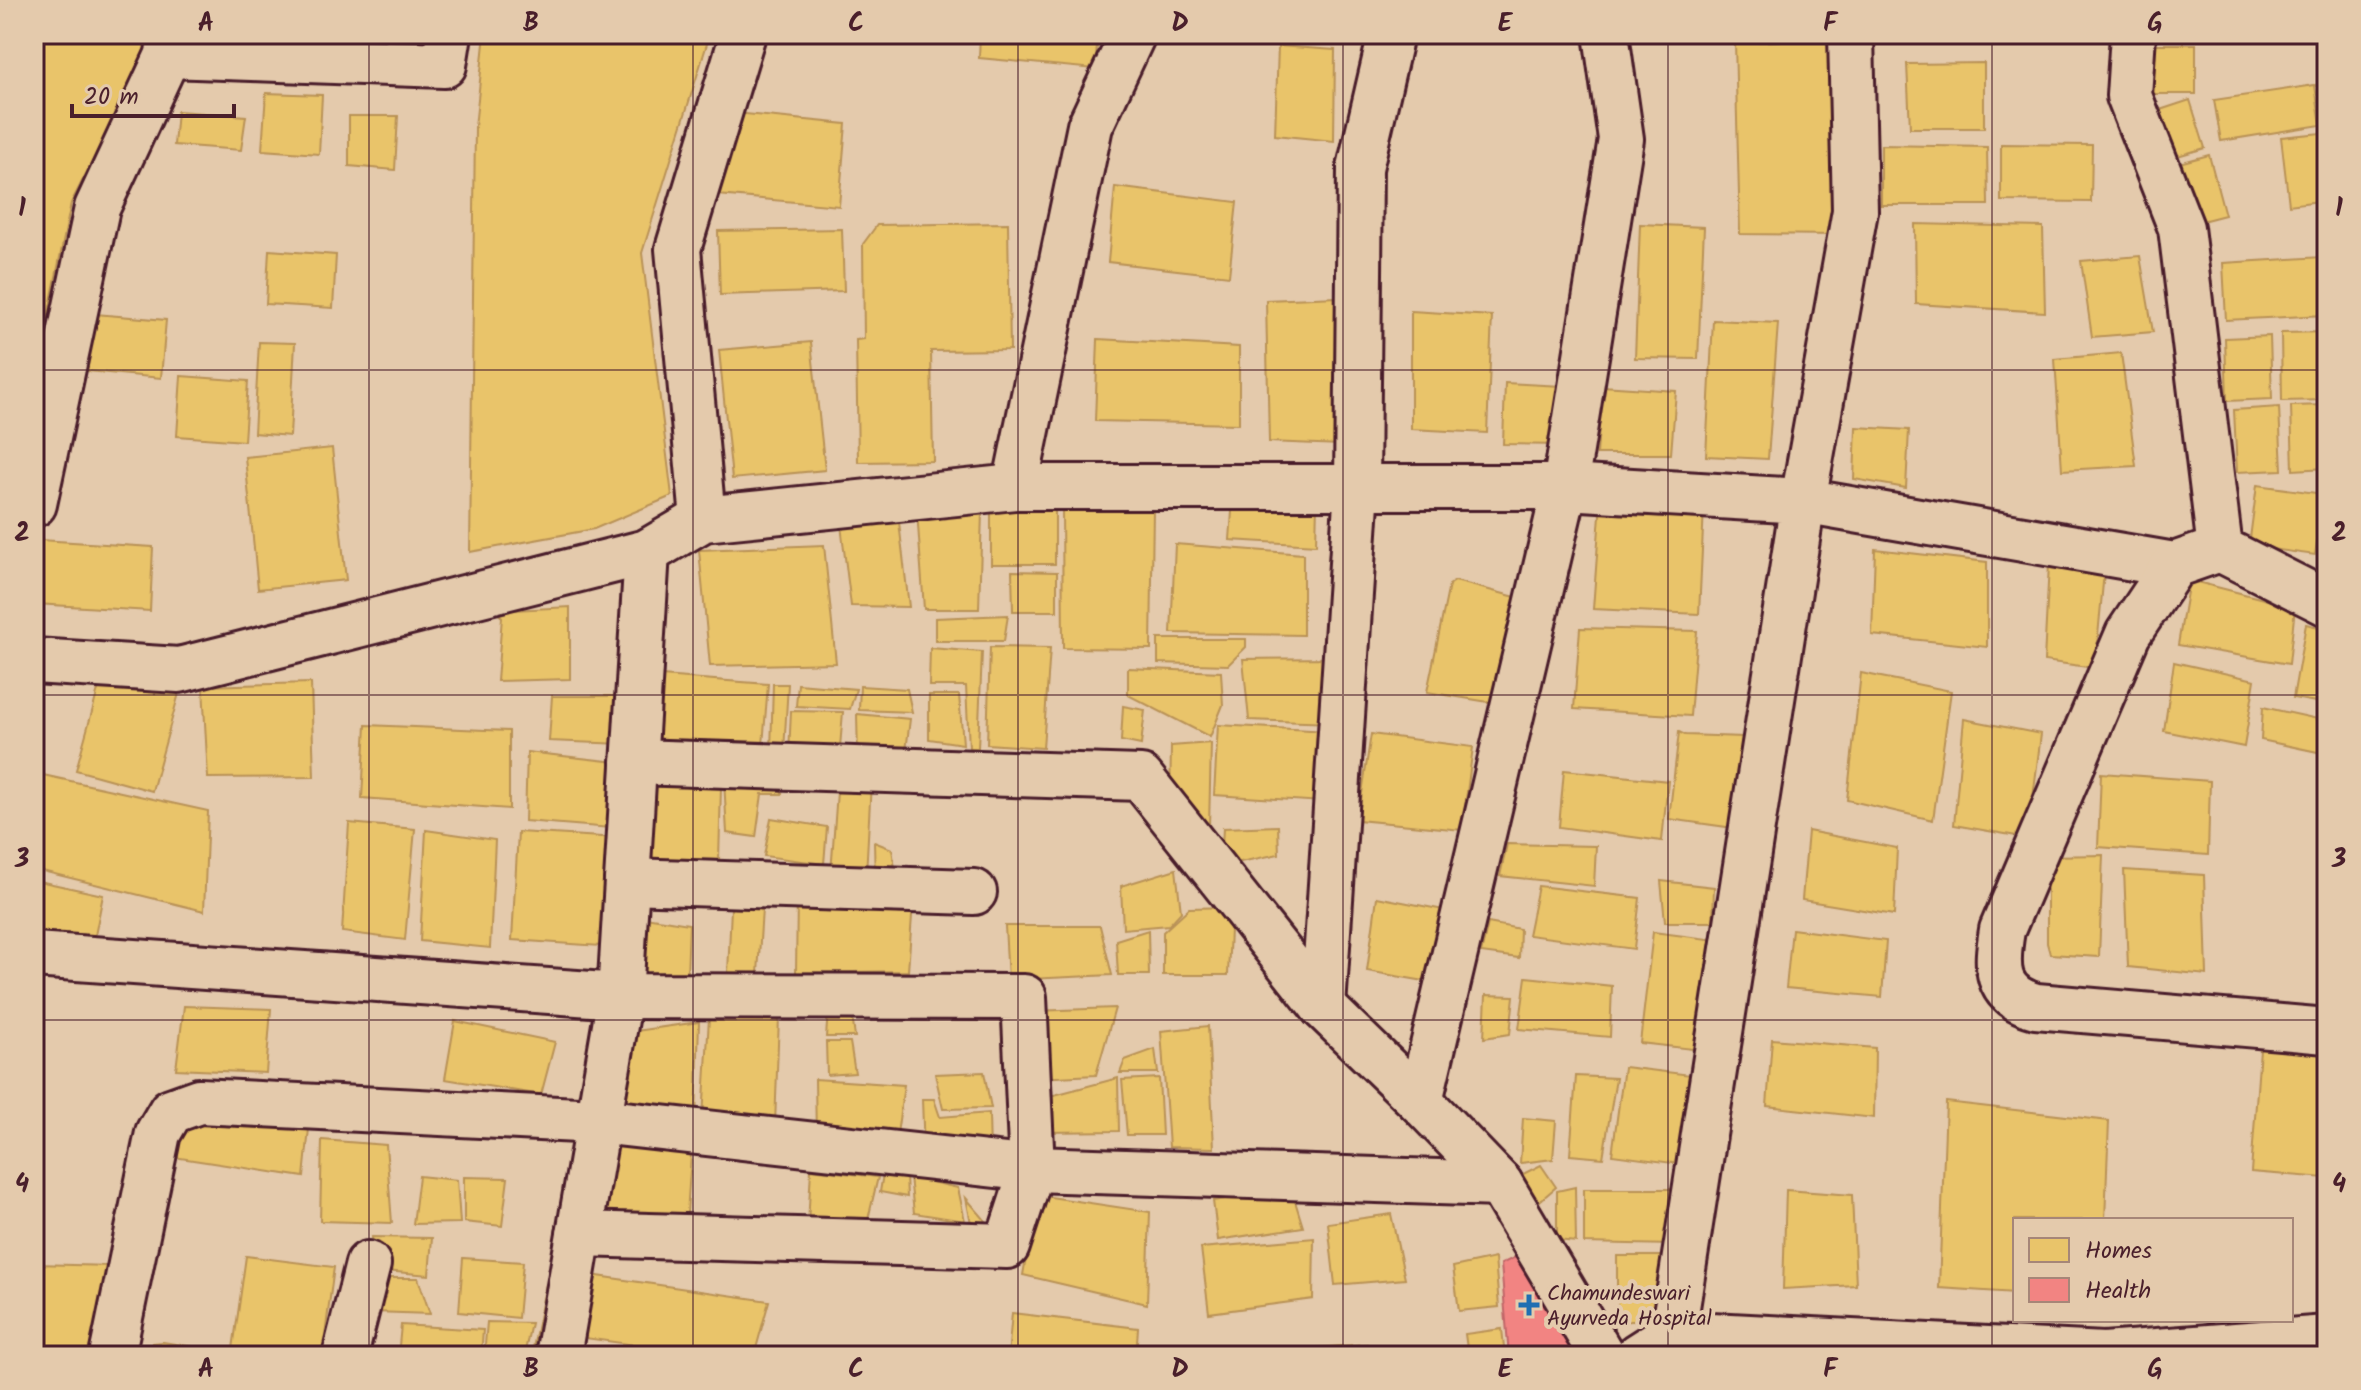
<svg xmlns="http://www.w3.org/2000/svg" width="2361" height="1390" viewBox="0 0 2361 1390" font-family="Kalam,sans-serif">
<rect width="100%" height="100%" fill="#e4caac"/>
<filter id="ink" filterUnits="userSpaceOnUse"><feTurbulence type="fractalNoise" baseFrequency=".0125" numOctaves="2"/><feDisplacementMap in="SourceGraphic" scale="16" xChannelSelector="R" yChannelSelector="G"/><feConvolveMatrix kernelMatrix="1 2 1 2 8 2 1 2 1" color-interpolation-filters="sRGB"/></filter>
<g filter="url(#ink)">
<g fill="#e9c46a" stroke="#b99257" stroke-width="2">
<path d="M 34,34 L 148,34 L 145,58 L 71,203 L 34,385 Z"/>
<path d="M 485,34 L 710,34 L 642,253 L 672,496 L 594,529 L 470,552 L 475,127 Z"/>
<path d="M 980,34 L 1098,34 L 1095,69 L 979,58 Z"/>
<path d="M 2149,34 L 2223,34 L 2149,37 Z"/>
<path d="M 1829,40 L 1839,235 L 1740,234 L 1735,42 Z"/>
<rect x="2146" y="44" width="50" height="50"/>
<path d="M 1278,46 L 1335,50 L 1334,141 L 1275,135 Z"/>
<path d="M 1984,63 L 1984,128 L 1910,128 L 1907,64 Z"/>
<path d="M 2315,85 L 2321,125 L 2221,141 L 2214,100 Z"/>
<path d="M 266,93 L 322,95 L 319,154 L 262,150 Z"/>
<path d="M 2190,100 L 2205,148 L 2174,157 L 2160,110 Z"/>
<path d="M 177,111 L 246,116 L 241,150 L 174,145 Z"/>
<path d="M 725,112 L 846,124 L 839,206 L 718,195 Z"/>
<path d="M 349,116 L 398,116 L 395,170 L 349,166 Z"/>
<path d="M 2321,133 L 2327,177 L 2327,200 L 2289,205 L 2281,137 Z"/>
<path d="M 2001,144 L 2092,145 L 2091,202 L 2001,201 Z"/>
<path d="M 1881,145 L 1987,147 L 1988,205 L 1881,205 Z"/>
<path d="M 2209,155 L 2225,215 L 2194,223 L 2179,163 Z"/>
<path d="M 1115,187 L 1237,202 L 1229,276 L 1108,262 Z"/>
<path d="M 1008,223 L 1010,350 L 931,351 L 933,461 L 858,462 L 856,340 L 864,339 L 863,244 L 877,225 Z"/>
<path d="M 1640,224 L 1704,227 L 1698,359 L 1635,358 Z"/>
<path d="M 1915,224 L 2043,227 L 2045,312 L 1916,304 Z"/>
<path d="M 842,229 L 844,291 L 720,295 L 718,231 Z"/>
<path d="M 269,250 L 336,255 L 333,308 L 266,304 Z"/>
<path d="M 2140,256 L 2153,332 L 2092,337 L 2081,261 Z"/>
<path d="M 2322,257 L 2325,315 L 2226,320 L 2223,263 Z"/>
<path d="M 1337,297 L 1341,445 L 1269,442 L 1266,300 Z"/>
<path d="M 1411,311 L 1492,316 L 1487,433 L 1411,429 Z"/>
<path d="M 83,313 L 166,320 L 161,378 L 77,370 Z"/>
<path d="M 1713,320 L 1778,323 L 1768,459 L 1706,456 Z"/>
<path d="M 2327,332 L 2327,400 L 2282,401 L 2281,333 Z"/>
<path d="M 2270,336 L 2272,399 L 2227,401 L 2225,338 Z"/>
<path d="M 1098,339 L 1239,347 L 1239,424 L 1095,421 Z"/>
<path d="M 259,342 L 295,343 L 290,436 L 254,433 Z"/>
<path d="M 811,342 L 825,470 L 732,479 L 719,350 Z"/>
<path d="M 2121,353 L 2136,466 L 2062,470 L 2055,359 Z"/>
<path d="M 181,376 L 248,381 L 244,441 L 177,436 Z"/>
<path d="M 1505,383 L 1562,386 L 1562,445 L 1503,444 Z"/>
<path d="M 1602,386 L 1676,391 L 1671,454 L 1597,454 Z"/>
<path d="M 2327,405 L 2327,468 L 2293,470 L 2291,406 Z"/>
<path d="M 2279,407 L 2282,470 L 2237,472 L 2234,410 Z"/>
<path d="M 1856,427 L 1909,430 L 1906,488 L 1854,479 Z"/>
<path d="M 332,448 L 346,580 L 258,589 L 245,457 Z"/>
<path d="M 2257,485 L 2324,494 L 2315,555 L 2249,546 Z"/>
<path d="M 1233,497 L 1317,502 L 1316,545 L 1230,540 Z"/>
<path d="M 1055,500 L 1055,564 L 991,564 L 991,503 Z"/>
<path d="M 1601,501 L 1704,507 L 1699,614 L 1593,609 Z"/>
<path d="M 1062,506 L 1153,509 L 1151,649 L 1063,648 Z"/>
<path d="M 917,511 L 982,512 L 979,609 L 924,609 Z"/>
<path d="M 899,522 L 909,607 L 851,606 L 841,525 Z"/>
<path d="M 40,540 L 153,547 L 150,611 L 36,604 Z"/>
<path d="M 1175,544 L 1303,554 L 1303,635 L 1171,633 Z"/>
<path d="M 824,545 L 836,663 L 710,666 L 699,550 Z"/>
<path d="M 1875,549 L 1987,562 L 1987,647 L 1872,635 Z"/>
<path d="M 2049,564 L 2104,572 L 2095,668 L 2044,661 Z"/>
<path d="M 1012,571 L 1057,572 L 1057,611 L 1013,611 Z"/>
<path d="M 2189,580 L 2295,607 L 2289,664 L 2178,645 Z"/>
<path d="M 1455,581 L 1527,600 L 1507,705 L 1427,692 L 1449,585 Z"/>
<path d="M 570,607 L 570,679 L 497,681 L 502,617 L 495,611 Z"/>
<path d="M 1008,615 L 1004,641 L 935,641 L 935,618 Z"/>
<path d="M 2306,624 L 2327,629 L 2327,704 L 2293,698 Z"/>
<path d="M 1580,628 L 1697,631 L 1690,716 L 1574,709 Z"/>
<path d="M 1158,639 L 1246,639 L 1246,647 L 1228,665 L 1158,663 Z"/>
<path d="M 990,647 L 1050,648 L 1043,748 L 987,744 Z"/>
<path d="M 930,648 L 982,652 L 978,748 L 969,748 L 966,686 L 929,686 Z"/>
<path d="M 1335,658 L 1333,723 L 1249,720 L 1243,659 Z"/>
<path d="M 2174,662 L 2255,680 L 2244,747 L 2164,731 Z"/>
<path d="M 1128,668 L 1221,672 L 1223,705 L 1210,737 L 1128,695 Z"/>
<path d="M 1861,673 L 1951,691 L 1933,820 L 1847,800 Z"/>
<path d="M 661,676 L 768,684 L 762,758 L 656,751 Z"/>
<path d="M 101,679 L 181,686 L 152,791 L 76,770 Z"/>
<path d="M 311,683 L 314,777 L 208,778 L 203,686 Z"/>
<path d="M 773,684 L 788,684 L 784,751 L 771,752 Z"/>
<path d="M 798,684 L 856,689 L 850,709 L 796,706 Z"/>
<path d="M 860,686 L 907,689 L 912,712 L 859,710 Z"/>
<path d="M 929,695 L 959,695 L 963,744 L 929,739 Z"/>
<path d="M 552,696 L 625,696 L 623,744 L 549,741 Z"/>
<path d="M 1123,706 L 1145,710 L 1141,745 L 1121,741 Z"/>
<path d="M 2263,707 L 2327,721 L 2327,754 L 2261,740 Z"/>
<path d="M 791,711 L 843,712 L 839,759 L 789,754 Z"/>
<path d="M 857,714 L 910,719 L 905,759 L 858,759 Z"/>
<path d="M 1964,719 L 2041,734 L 2028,838 L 1954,825 Z"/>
<path d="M 366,725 L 509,731 L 509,809 L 362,798 Z"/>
<path d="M 1218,725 L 1328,731 L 1323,802 L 1214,795 Z"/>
<path d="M 1679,732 L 1685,735 L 1744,737 L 1734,828 L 1669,819 Z"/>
<path d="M 1371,734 L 1473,747 L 1462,830 L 1358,820 Z"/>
<path d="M 1211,743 L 1209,827 L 1186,824 L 1170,804 L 1171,746 Z"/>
<path d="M 527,752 L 616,762 L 611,828 L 525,821 Z"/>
<path d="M 1564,770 L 1668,781 L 1662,841 L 1559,827 Z"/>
<path d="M 781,772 L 782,794 L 762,794 L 756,837 L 727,833 L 724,780 Z"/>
<path d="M 34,773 L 208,811 L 204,911 L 34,869 Z"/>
<path d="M 2101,773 L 2210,781 L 2208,855 L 2098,847 Z"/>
<path d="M 838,778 L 871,782 L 866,875 L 831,873 Z"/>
<path d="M 648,781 L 721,786 L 719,861 L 646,861 Z"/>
<path d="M 771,818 L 827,827 L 824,864 L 764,856 Z"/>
<path d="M 349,823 L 415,829 L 405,940 L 342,932 Z"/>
<path d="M 1278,826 L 1279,854 L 1221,866 L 1223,828 Z"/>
<path d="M 426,830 L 495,840 L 490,948 L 420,941 Z"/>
<path d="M 1808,831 L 1897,848 L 1894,915 L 1802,900 Z"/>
<path d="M 518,832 L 618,838 L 616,947 L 512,940 Z"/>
<path d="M 874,842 L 892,849 L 897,881 L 875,881 Z"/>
<path d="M 1507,844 L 1596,846 L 1594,886 L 1500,876 Z"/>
<path d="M 2103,855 L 2099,957 L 2050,954 L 2047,943 L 2047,856 Z"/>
<path d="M 1176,869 L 1181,912 L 1169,925 L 1123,929 L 1121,886 Z"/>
<path d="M 2124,870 L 2204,875 L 2207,975 L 2128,967 Z"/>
<path d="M 34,880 L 103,895 L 92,951 L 34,946 Z"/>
<path d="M 1661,881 L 1714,887 L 1713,922 L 1665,922 Z"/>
<path d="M 1538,886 L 1640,898 L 1634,949 L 1528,935 Z"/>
<path d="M 1377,897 L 1449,911 L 1436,983 L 1367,971 Z"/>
<path d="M 797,898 L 913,902 L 908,971 L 796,973 Z"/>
<path d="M 2320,898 L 2327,899 L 2327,993 L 2324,992 L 2322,906 Z"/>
<path d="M 1231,907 L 1228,975 L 1163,975 L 1163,932 L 1189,908 Z"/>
<path d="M 731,908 L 762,908 L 758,974 L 728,973 Z"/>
<path d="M 639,916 L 689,924 L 687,977 L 645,975 Z"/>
<path d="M 1488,923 L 1520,929 L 1519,958 L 1481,953 Z"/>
<path d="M 1005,926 L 1100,926 L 1112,975 L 1008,980 Z"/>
<path d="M 1792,929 L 1886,941 L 1882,997 L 1786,988 Z"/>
<path d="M 1148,930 L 1149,975 L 1118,975 L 1116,940 Z"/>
<path d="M 1653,932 L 1724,941 L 1710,1051 L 1640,1043 Z"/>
<path d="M 1526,977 L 1612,986 L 1610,1037 L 1519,1029 Z"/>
<path d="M 1486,995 L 1514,996 L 1510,1034 L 1484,1038 Z"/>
<path d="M 184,1006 L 271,1009 L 266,1073 L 176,1069 Z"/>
<path d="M 1115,1008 L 1096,1075 L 1037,1078 L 1034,1011 Z"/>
<path d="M 828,1011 L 852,1015 L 855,1037 L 826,1037 Z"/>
<path d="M 779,1017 L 775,1125 L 703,1118 L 709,1018 Z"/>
<path d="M 455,1021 L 555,1042 L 541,1095 L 445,1079 Z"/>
<path d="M 699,1022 L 696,1119 L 623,1111 L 629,1032 Z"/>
<path d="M 1208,1026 L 1214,1148 L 1169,1147 L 1161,1031 Z"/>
<path d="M 2327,1035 L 2325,1178 L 2251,1172 L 2261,1036 Z"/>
<path d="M 1772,1039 L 1875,1048 L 1874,1118 L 1767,1106 Z"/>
<path d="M 826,1042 L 850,1042 L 855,1073 L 827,1075 Z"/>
<path d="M 1155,1049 L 1158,1073 L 1120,1073 L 1125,1060 Z"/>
<path d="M 1624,1067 L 1700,1076 L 1687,1165 L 1612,1155 Z"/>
<path d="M 984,1072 L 991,1108 L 943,1109 L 935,1074 Z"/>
<path d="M 1576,1076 L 1616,1078 L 1603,1158 L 1570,1155 Z"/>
<path d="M 1118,1078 L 1119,1131 L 1045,1132 L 1039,1099 Z"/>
<path d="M 1159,1078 L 1162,1135 L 1127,1135 L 1122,1080 Z"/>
<path d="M 815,1079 L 904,1085 L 895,1148 L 816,1137 Z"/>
<path d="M 922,1099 L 934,1099 L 940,1117 L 989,1113 L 990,1154 L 924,1152 Z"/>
<path d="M 1946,1102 L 2109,1121 L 2105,1220 L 2015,1220 L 2015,1293 L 1939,1288 Z"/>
<path d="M 1523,1118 L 1556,1121 L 1553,1159 L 1520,1163 Z"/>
<path d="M 183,1119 L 310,1119 L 304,1177 L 167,1156 Z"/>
<path d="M 606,1139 L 692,1141 L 687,1214 L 602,1212 Z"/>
<path d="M 322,1140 L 386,1145 L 392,1223 L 320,1221 Z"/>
<path d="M 1541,1165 L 1556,1187 L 1534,1206 L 1517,1177 Z"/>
<path d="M 811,1169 L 878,1177 L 866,1228 L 808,1225 Z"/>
<path d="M 883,1174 L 906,1176 L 907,1197 L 880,1192 Z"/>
<path d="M 419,1176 L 457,1180 L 460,1223 L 413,1224 Z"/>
<path d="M 464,1177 L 508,1178 L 502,1226 L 464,1222 Z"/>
<path d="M 910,1177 L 958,1188 L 965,1221 L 914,1213 Z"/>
<path d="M 1575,1187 L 1576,1242 L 1557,1240 L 1557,1191 Z"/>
<path d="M 1291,1188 L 1303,1227 L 1218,1240 L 1213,1201 Z"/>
<path d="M 1584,1189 L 1675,1189 L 1673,1245 L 1584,1243 Z"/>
<path d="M 1786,1190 L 1852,1195 L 1856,1285 L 1783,1289 Z"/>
<path d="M 1037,1195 L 1150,1212 L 1147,1304 L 1023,1275 Z"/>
<path d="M 966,1198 L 1004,1242 L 922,1222 L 971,1223 Z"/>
<path d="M 1391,1214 L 1405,1279 L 1335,1285 L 1328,1223 Z"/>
<path d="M 372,1237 L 432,1238 L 429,1275 L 374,1270 Z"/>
<path d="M 1314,1238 L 1313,1299 L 1209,1313 L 1201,1248 Z"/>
<path d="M 246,1256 L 334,1267 L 323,1351 L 233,1349 Z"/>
<path d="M 1617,1256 L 1661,1256 L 1660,1319 L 1617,1322 Z"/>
<path d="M 463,1258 L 523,1262 L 518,1318 L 459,1312 Z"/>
<path d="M 1495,1258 L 1499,1307 L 1459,1311 L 1453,1267 Z"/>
<path d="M 34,1264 L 112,1266 L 93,1356 L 34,1356 Z"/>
<path d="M 591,1275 L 769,1301 L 754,1356 L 714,1356 L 578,1337 Z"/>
<path d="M 374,1278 L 418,1278 L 430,1314 L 374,1312 Z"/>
<path d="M 546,1284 L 553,1286 L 539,1348 L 533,1348 Z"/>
<path d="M 1012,1313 L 1138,1328 L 1136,1356 L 1008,1356 Z"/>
<path d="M 487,1322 L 531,1323 L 524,1356 L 484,1356 Z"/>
<path d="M 401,1325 L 483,1330 L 481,1356 L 398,1356 Z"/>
<path d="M 1502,1329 L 1505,1356 L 1468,1356 L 1465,1334 Z"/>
<path d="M 163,1342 L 218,1351 L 217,1356 L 149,1356 L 152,1343 Z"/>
<path d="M 1367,1344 L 1367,1356 L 1278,1356 L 1278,1351 Z"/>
<path d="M 1201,1350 L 1270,1352 L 1270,1356 L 1200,1356 Z"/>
</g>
<path fill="#f28482" stroke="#c06668" stroke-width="2" d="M 1534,1248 L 1589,1341 L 1552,1356 L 1509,1356 L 1501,1264 Z"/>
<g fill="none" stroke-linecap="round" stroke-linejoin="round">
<g stroke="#4a1f2b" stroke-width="50">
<g id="minor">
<path d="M 1851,34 L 1855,211 L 1803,501 L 2174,565 L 2220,549 L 2327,603"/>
<path d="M 2133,34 L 2129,96 L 2181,228 L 2220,549"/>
<path d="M 168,55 L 444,65 L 449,34"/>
<path d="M 1015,487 L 1090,126 L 1133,34"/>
<path d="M 34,504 L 97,208 L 168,55 L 170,34"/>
<path d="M 703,519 L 678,249 L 743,34"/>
<path d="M 2174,565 L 2128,634 L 2002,930 C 1996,966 1994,995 2036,1006 L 2327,1031"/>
<path d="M 34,661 L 179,670 L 647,552 L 703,519 L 1015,487 L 1565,487 L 1803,501 L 1673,1333"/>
<path d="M 634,762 L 1141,778 L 1323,1007 L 1420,1101 L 1500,1184 L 1602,1356"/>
<path d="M 627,881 L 974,892"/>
<path d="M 34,955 L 620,996 L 1024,997 L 1032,1169 L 1007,1246 L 579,1234"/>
<path d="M 1323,1007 L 1357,487 L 1360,168 L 1391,34"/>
<path d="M 1420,1101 L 1565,487 L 1621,139 L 1606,34"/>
<path d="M 112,1356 L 158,1133 L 171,1111 L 199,1101 L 598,1121 L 1032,1169 L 1500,1184"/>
<path d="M 345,1356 L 368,1264"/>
<path d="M 558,1356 L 620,996 L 647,552"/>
</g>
</g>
<g stroke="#4a1f2b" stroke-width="50">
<path id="tertiary" d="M 1637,1356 L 1673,1333 L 2104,1355 L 2327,1338"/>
</g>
<use href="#minor" stroke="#e4caac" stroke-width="44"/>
<use href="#tertiary" stroke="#e4caac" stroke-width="44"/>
</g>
</g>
<path fill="none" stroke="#4a1f2b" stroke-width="2" stroke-opacity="0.55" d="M 369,34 L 369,1356M 693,34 L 693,1356M 1018,34 L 1018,1356M 1343,34 L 1343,1356M 1668,34 L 1668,1356M 1992,34 L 1992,1356M 34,370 L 2327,370M 34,695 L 2327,695M 34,1020 L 2327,1020"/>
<path fill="#1f6fb2" stroke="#e4caac" stroke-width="3" d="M1525 1293h8v8h8v8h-8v8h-8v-8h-8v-8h8z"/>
<g text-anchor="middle" stroke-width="8" stroke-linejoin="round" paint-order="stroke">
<g font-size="22" fill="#4a1f2b" stroke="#e4caac" text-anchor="start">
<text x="1547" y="1300">Chamundeswari<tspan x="1547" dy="25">Ayurveda Hospital</tspan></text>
</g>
</g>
<rect width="2361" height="1390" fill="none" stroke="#e4caac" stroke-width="88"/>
<rect x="2013" y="1218" width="280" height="104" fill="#e4caac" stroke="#a68678" stroke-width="2"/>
<rect x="2029" y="1238" width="40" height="24" fill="#e9c46a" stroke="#a68678" stroke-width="2"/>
<text x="2085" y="1258" font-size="24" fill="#4a1f2b">Homes</text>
<rect x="2029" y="1278" width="40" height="24" fill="#f28482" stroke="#a68678" stroke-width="2"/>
<text x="2085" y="1298" font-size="24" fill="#4a1f2b">Health</text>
<path d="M72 104v12h162v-12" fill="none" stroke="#4a1f2b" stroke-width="4"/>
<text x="84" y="104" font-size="24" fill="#4a1f2b" stroke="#e4caac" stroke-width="6" paint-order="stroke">20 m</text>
<rect x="44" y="44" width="2273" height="1302" fill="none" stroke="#4a1f2b" stroke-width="3"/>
<g font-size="26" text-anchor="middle" font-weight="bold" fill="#4a1f2b">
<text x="206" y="31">A</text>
<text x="531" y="31">B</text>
<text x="856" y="31">C</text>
<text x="1180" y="31">D</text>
<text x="1505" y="31">E</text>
<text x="1830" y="31">F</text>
<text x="2155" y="31">G</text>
<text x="22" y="216">1</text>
<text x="2339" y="216">1</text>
<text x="22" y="541">2</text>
<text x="2339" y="541">2</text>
<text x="22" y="867">3</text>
<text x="2339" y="867">3</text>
<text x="22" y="1192">4</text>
<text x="2339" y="1192">4</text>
<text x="206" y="1377">A</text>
<text x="531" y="1377">B</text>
<text x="856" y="1377">C</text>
<text x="1180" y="1377">D</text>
<text x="1505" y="1377">E</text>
<text x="1830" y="1377">F</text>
<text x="2155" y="1377">G</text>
</g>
</svg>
